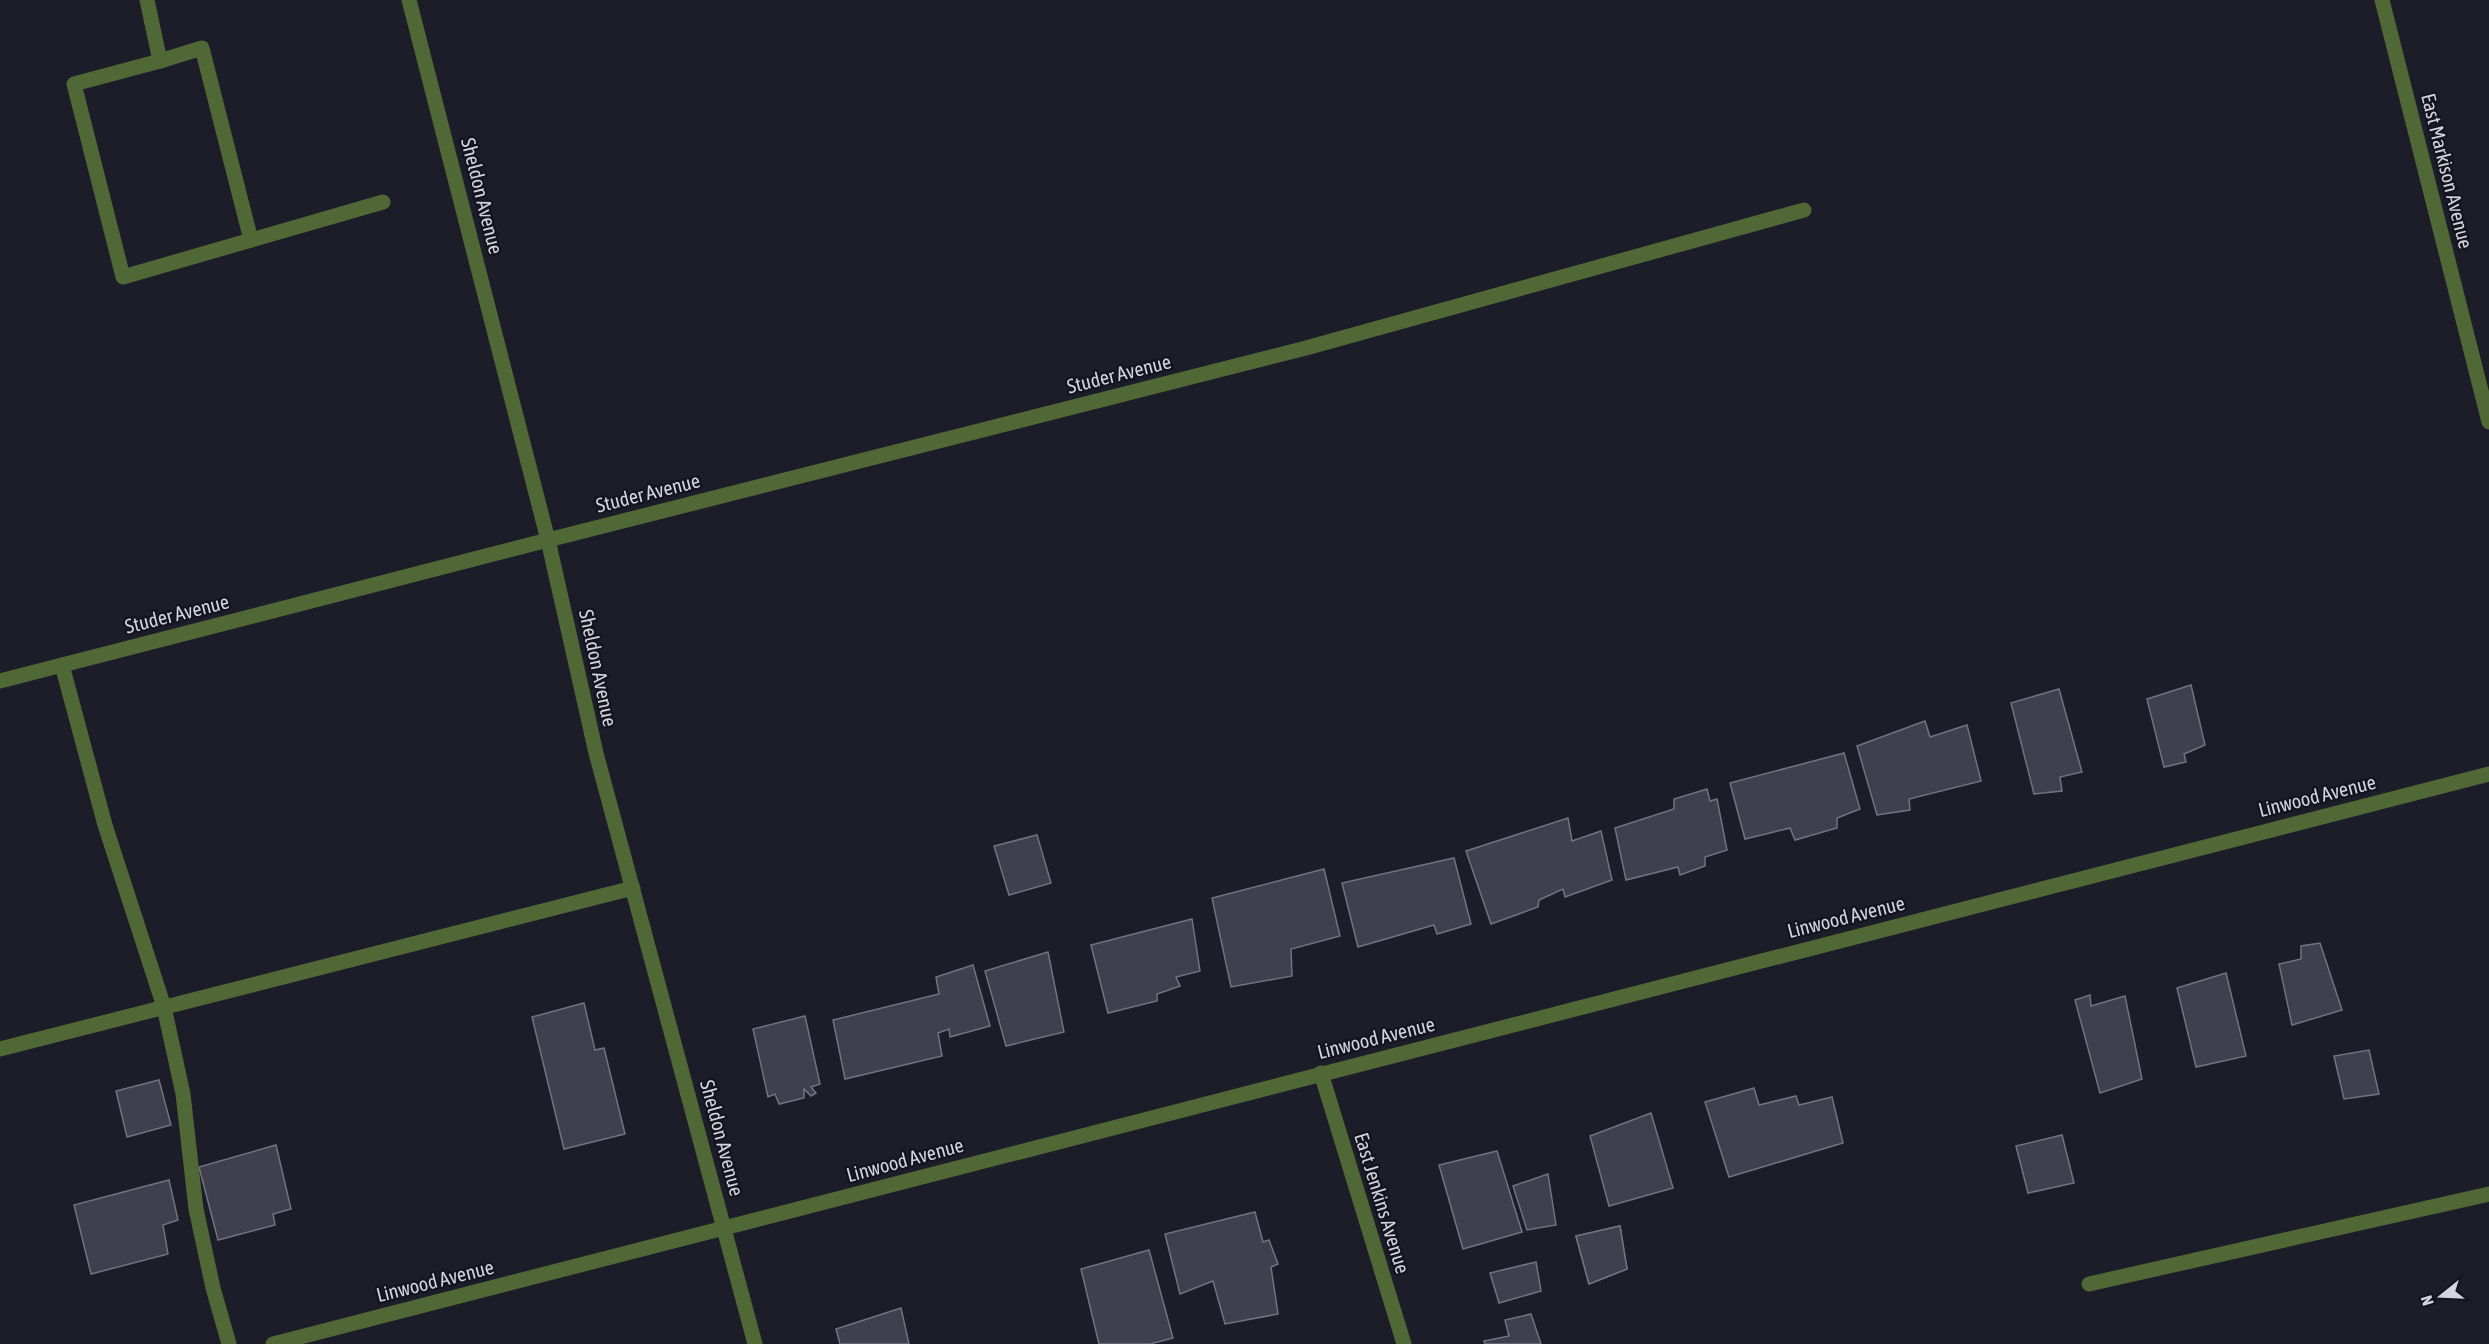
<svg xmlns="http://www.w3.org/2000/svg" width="2489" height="1344" viewBox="0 0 2489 1344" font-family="'Asap Condensed',sans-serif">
<rect width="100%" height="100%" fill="#1d1d29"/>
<g fill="#3f3f4d" stroke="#727281" stroke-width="1.5">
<path d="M 2191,685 L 2205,745 L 2184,754 L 2186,762 L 2164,767 L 2147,699 Z"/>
<path d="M 2059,689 L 2082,772 L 2060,777 L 2062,791 L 2034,794 L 2011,703 Z"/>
<path d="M 1925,721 L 1930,737 L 1967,725 L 1981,781 L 1909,799 L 1910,810 L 1877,815 L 1857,746 Z"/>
<path d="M 1844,753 L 1860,809 L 1837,818 L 1837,828 L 1795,840 L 1790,828 L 1745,839 L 1730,783 Z"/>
<path d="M 1707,789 L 1710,801 L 1717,799 L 1727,850 L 1705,857 L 1705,866 L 1680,875 L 1678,867 L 1626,880 L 1615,828 L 1674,809 L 1674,799 Z"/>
<path d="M 1568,818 L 1572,841 L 1601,831 L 1612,880 L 1565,897 L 1563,889 L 1539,900 L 1538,907 L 1491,924 L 1466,851 Z"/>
<path d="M 1037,835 L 1051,883 L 1009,895 L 994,846 Z"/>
<path d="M 1454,858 L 1471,924 L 1437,934 L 1434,925 L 1358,947 L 1342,883 Z"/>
<path d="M 1324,869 L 1340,936 L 1291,949 L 1292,976 L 1231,987 L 1212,898 Z"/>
<path d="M 1192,919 L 1200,971 L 1176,977 L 1180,986 L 1157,994 L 1157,1001 L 1108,1013 L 1091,945 Z"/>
<path d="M 2320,943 L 2342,1010 L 2292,1025 L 2279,964 L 2301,959 L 2301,946 Z"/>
<path d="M 1048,952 L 1064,1032 L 1006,1046 L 985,971 Z"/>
<path d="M 973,965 L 990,1026 L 950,1037 L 949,1029 L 938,1033 L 942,1056 L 845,1079 L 833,1020 L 939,994 L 936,977 Z"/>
<path d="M 2226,973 L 2246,1056 L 2196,1067 L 2177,988 Z"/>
<path d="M 2090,995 L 2091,1006 L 2125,996 L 2142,1079 L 2100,1093 L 2075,1000 Z"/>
<path d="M 584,1003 L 595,1050 L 604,1048 L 625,1134 L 564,1149 L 532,1017 Z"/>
<path d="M 805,1016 L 820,1084 L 811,1087 L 816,1093 L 811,1096 L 804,1089 L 804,1098 L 779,1104 L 775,1094 L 768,1097 L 753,1029 Z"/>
<path d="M 2369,1050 L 2379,1094 L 2344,1099 L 2334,1056 Z"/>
<path d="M 159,1080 L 171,1125 L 127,1137 L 116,1091 Z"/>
<path d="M 1754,1088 L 1759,1105 L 1796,1096 L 1799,1105 L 1832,1097 L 1843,1143 L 1729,1177 L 1705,1102 Z"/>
<path d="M 1651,1113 L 1673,1188 L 1609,1206 L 1590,1136 Z"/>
<path d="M 2062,1135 L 2074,1183 L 2028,1193 L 2016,1146 Z"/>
<path d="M 276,1145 L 291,1209 L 273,1214 L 275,1225 L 218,1240 L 199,1167 Z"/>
<path d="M 1497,1151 L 1522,1232 L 1463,1249 L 1439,1165 Z"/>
<path d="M 1548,1174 L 1556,1225 L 1527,1230 L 1513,1186 Z"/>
<path d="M 169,1180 L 178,1220 L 163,1225 L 168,1254 L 91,1274 L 74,1205 Z"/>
<path d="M 1255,1212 L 1263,1242 L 1269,1240 L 1278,1264 L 1271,1267 L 1278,1314 L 1225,1324 L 1213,1281 L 1180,1294 L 1165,1234 Z"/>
<path d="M 1620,1226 L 1627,1269 L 1589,1284 L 1576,1236 Z"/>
<path d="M 1620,1226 L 1627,1269 L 1589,1284 L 1576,1236 Z"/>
<path d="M 1149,1250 L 1173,1338 L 1150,1344 L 1099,1344 L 1081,1269 Z"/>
<path d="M 1536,1262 L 1541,1291 L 1499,1303 L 1490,1273 Z"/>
<path d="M 901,1308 L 909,1344 L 840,1344 L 836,1329 Z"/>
<path d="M 1531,1314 L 1541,1344 L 1485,1344 L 1484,1341 L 1509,1336 L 1505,1320 Z"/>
</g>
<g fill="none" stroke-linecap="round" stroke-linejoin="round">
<g stroke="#506736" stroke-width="15">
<path d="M 147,0 L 160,61 L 74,84 L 123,277 L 383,202"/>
<path d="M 409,0 L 548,540 L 596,753 L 755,1344"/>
<path d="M 2382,0 L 2489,422"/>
<path d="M 160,61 L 202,48 L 251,240"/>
<path d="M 62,665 L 105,825 L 164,1007 L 183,1094 L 196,1209 L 213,1288 L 229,1344"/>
<path d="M 0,681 L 548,540 L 1306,348 L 1804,210"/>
<path d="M 0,1049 L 633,888"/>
<path d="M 1321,1073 L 1404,1344"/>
<path d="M 2089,1284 L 2489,1194"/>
<path d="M 273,1344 L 2489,774"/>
</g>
</g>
<g text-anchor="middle" stroke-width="4.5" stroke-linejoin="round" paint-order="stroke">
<g font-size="20" fill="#d3d4dc" stroke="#141420">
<text transform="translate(2447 171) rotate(76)" y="7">East Markison Avenue</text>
<text transform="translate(482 196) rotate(76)" y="7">Sheldon Avenue</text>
<text transform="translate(1119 374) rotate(-14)" y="7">Studer Avenue</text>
<text transform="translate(648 493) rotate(-14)" y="7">Studer Avenue</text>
<text transform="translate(177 614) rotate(-14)" y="7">Studer Avenue</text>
<text transform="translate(598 668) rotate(78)" y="7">Sheldon Avenue</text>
<text transform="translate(2317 796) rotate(-14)" y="7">Linwood Avenue</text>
<text transform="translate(1846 917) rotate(-14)" y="7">Linwood Avenue</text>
<text transform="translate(1376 1038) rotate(-14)" y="7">Linwood Avenue</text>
<text transform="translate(722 1138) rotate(75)" y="7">Sheldon Avenue</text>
<text transform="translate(905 1160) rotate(-15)" y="7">Linwood Avenue</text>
<text transform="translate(1382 1203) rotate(73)" y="7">East Jenkins Avenue</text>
<text transform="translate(435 1281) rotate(-14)" y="7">Linwood Avenue</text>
</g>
</g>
<g transform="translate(2441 1296) rotate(252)" stroke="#141420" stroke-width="4.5" paint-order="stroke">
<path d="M0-4.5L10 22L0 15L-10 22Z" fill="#d3d4dc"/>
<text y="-9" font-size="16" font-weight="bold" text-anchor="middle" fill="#d3d4dc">N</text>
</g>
</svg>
